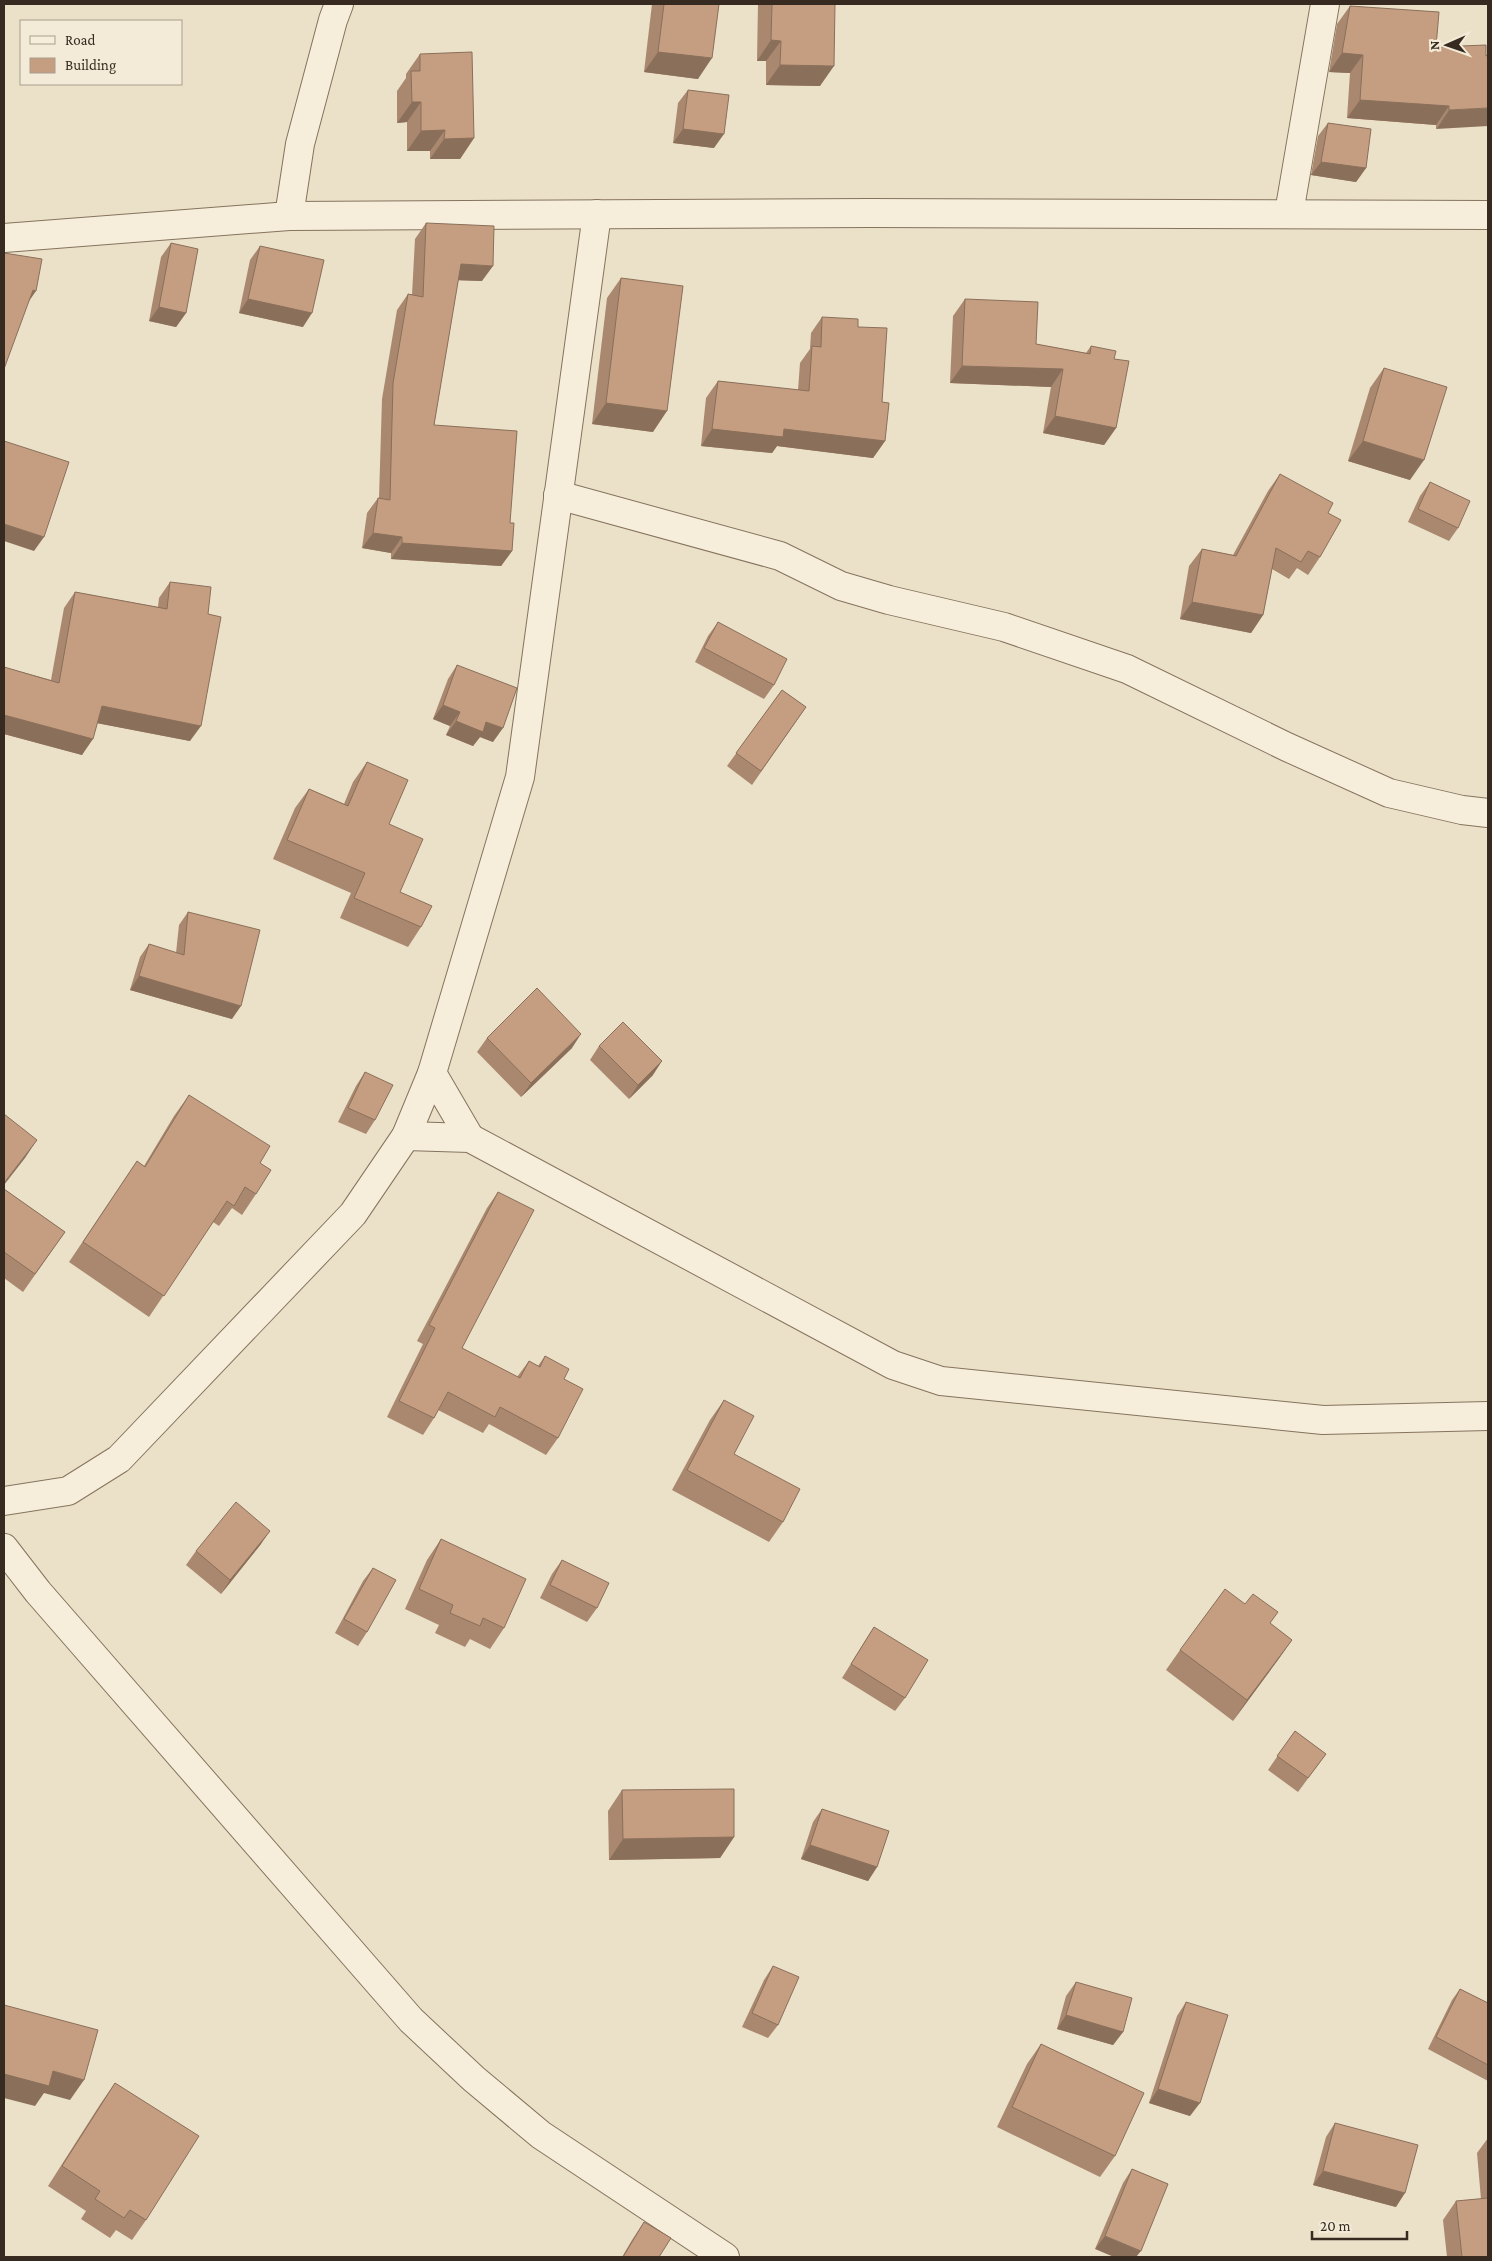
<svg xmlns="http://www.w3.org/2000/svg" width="1492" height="2261" viewBox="0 0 1492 2261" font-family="'Crimson Pro',serif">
<rect width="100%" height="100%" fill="#ebe0c8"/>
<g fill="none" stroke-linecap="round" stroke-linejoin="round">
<g stroke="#85735e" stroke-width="30">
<g id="street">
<path d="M 1289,213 L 1325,4"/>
<path d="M 289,216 L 300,144 L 333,20 L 339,4"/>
<path d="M 4,238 L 289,216 L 870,213 L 1488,215"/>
<path d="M 558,495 L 780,556 L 841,586 L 889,600 L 1004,627 L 1127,669 L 1287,747 L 1389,793 L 1462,810 L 1488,813"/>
<path d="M 432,1073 L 470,1138"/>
<path d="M 406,1136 L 470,1138 L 893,1365 L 941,1381 L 1323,1420 L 1488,1416"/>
<path d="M 4,1501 L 68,1491 L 119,1459 L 353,1214 L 406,1136 L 432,1073 L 520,777 L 597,214"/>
<path d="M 4,1548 L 38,1592 L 411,2020 L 474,2079 L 541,2135 L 725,2257"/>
</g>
</g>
<use href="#street" stroke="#f6eeda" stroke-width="28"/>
</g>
<g fill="#a9886f">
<path d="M 652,4 L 719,4 L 698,79 L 644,72 Z"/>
<path d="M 758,4 L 835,4 L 820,86 L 766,85 L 766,61 L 757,61 Z"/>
<path d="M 1350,6 L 1436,47 L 1488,55 L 1436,129 L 1436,125 L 1347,118 L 1350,73 L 1329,72 L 1337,24 Z"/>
<path d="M 420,54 L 474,138 L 460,159 L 430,159 L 430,151 L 407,151 L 407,122 L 397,123 L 397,91 L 406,78 L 406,74 Z"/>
<path d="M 688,90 L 714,148 L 673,143 L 678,103 Z"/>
<path d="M 1328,123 L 1366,168 L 1356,182 L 1311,175 L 1318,136 Z"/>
<path d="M 426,223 L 482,281 L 458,280 L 434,425 L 510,523 L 512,551 L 501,566 L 391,559 L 391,553 L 362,548 L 367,513 L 378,498 L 379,498 L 382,399 L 397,310 L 408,294 L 412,295 L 415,239 Z"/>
<path d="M 171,243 L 186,313 L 176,327 L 149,321 L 161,257 Z"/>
<path d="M 260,246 L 303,327 L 239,313 L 250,260 Z"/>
<path d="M 621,278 L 653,432 L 592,424 L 607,298 Z"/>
<path d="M 965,299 L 1036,344 L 1086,353 L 1091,346 L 1114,359 L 1116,428 L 1104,445 L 1043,433 L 1051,387 L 950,383 L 953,316 Z"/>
<path d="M 822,317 L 858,327 L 882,402 L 885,441 L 873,458 L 777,446 L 772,453 L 701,446 L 706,398 L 718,381 L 798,390 L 800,363 L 810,349 L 811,333 Z"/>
<path d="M 1384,368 L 1410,480 L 1348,461 L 1370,388 Z"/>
<path d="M 1280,474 L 1328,513 L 1320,557 L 1308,575 L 1297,568 L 1289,579 L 1272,569 L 1263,615 L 1251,633 L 1180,619 L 1189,566 L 1202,549 L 1233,555 L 1268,491 Z"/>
<path d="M 1430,482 L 1458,528 L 1449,541 L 1408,522 L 1420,496 Z"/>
<path d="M 170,582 L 190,741 L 97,723 L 82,755 L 4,734 L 4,667 L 51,680 L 64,608 L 75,592 L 158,607 L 159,598 Z"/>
<path d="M 718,622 L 774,685 L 764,699 L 695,662 L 708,636 Z"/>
<path d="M 457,665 L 493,742 L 480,737 L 473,746 L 446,735 L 450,726 L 433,719 L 448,679 Z"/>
<path d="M 782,690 L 806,707 L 752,785 L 727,766 Z"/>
<path d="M 367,762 L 389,824 L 400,892 L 421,927 L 408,947 L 340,918 L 351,893 L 273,859 L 295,808 L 309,789 L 344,804 L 353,782 Z"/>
<path d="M 188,912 L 232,1019 L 130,990 L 140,957 L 149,944 L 176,953 L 179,925 Z"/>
<path d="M 487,1038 L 572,1048 L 521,1097 L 477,1052 Z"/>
<path d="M 599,1046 L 653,1075 L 629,1099 L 590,1060 Z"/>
<path d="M 365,1072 L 375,1120 L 366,1134 L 338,1122 L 356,1086 Z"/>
<path d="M 189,1095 L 260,1163 L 256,1194 L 242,1215 L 232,1208 L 219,1226 L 213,1222 L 149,1317 L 69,1262 L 137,1161 L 144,1166 L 174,1116 Z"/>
<path d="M 4,1189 L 65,1232 L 23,1292 L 4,1278 Z"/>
<path d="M 498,1192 L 462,1348 L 517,1377 L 529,1361 L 538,1366 L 545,1356 L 564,1379 L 558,1438 L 546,1455 L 489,1424 L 483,1433 L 438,1410 L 434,1418 L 423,1435 L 387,1417 L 423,1344 L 417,1341 L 487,1208 Z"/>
<path d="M 724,1400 L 734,1454 L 783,1522 L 769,1542 L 672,1490 L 710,1420 Z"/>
<path d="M 441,1539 L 504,1628 L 490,1649 L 470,1639 L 465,1647 L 435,1633 L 439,1625 L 405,1609 L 427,1560 Z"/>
<path d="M 261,1544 L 221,1594 L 186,1565 L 196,1551 Z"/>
<path d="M 562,1560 L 597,1608 L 587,1622 L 540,1598 L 552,1574 Z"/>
<path d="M 373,1568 L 367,1632 L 358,1646 L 335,1633 L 363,1581 Z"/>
<path d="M 1270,1623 L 1292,1640 L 1233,1721 L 1166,1670 L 1180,1650 Z"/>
<path d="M 874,1627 L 905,1698 L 895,1711 L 842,1678 L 865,1641 Z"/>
<path d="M 1295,1731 L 1326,1754 L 1298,1792 L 1268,1770 Z"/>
<path d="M 622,1790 L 734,1837 L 720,1858 L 609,1860 L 608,1811 Z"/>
<path d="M 822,1809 L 877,1867 L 868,1881 L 801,1859 L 813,1822 Z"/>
<path d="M 773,1966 L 778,2025 L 768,2038 L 742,2027 L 764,1980 Z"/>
<path d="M 1076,1982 L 1123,2032 L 1113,2045 L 1057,2029 L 1066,1996 Z"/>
<path d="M 1460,1989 L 1488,2003 L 1488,2081 L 1428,2049 L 1452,2000 Z"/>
<path d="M 1186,2002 L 1190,2116 L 1149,2103 L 1177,2016 Z"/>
<path d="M 1041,2044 L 1115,2156 L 1100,2177 L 997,2127 L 1027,2064 Z"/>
<path d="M 115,2083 L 146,2220 L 132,2240 L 116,2230 L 110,2238 L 81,2219 L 86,2211 L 48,2186 L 101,2103 Z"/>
<path d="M 1335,2123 L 1396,2207 L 1313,2185 L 1326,2137 Z"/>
<path d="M 1488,2138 L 1488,2257 L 1447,2257 L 1443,2220 L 1456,2201 L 1481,2199 L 1477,2153 Z"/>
<path d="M 1132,2169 L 1168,2184 L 1095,2249 L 1123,2183 Z"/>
<path d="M 644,2222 L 659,2257 L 622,2257 L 632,2240 Z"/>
</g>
<g fill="#8a6f5a">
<path d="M 771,40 L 781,41 L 766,61 L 757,61 Z"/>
<path d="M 658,52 L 712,58 L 698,79 L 644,72 Z"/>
<path d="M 1342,53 L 1363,55 L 1350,73 L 1329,72 Z"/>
<path d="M 780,65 L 834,66 L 820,86 L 766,85 Z"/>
<path d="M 1360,100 L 1449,106 L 1436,125 L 1347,118 Z"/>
<path d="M 412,102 L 421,102 L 407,122 L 397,123 Z"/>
<path d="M 1488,108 L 1488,126 L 1436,129 L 1449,110 Z"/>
<path d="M 683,129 L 724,134 L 714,148 L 673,143 Z"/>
<path d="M 445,130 L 430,151 L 407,151 L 421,131 Z"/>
<path d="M 474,138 L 460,159 L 430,159 L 444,139 Z"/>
<path d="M 1321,162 L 1366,168 L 1356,182 L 1311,175 Z"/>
<path d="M 461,264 L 493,266 L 482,281 L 450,280 Z"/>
<path d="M 33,290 L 36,291 L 27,304 Z"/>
<path d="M 248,299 L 312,313 L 303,327 L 239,313 Z"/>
<path d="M 159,307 L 186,313 L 176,327 L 149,321 Z"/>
<path d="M 962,366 L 1063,369 L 1051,387 L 950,383 Z"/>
<path d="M 606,403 L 667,411 L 653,432 L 592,424 Z"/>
<path d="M 1055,416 L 1116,428 L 1104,445 L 1043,433 Z"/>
<path d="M 712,429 L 784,429 L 885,441 L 873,458 L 777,446 L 772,453 L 701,446 Z"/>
<path d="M 1363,441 L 1424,460 L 1410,480 L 1348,461 Z"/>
<path d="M 4,524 L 44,537 L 34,551 L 4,541 Z"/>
<path d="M 373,533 L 402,537 L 391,553 L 362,548 Z"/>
<path d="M 402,543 L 512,551 L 501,566 L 391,559 Z"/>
<path d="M 1192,602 L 1263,615 L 1251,633 L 1180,619 Z"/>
<path d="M 443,705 L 460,712 L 450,726 L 433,719 Z"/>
<path d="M 102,706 L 201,726 L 190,741 L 91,722 Z"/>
<path d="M 4,715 L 93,739 L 82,755 L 4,734 Z"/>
<path d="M 456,721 L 486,722 L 503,728 L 493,742 L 480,737 L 473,746 L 446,735 Z"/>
<path d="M 139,976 L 241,1006 L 232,1019 L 130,990 Z"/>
<path d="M 581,1034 L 572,1048 L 521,1097 L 531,1083 Z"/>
<path d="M 662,1061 L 653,1075 L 629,1099 L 638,1085 Z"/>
<path d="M 37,1140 L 25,1158 L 4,1185 L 4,1183 Z"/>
<path d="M 270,1531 L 261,1544 L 221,1594 L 230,1580 Z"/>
<path d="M 1292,1640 L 1278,1660 L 1233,1721 L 1247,1700 Z"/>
<path d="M 734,1837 L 720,1858 L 609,1860 L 623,1839 Z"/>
<path d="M 810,1845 L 877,1867 L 868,1881 L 801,1859 Z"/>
<path d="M 1066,2015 L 1123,2032 L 1113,2045 L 1057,2029 Z"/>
<path d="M 53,2071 L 84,2080 L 70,2100 L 44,2093 L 35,2106 L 4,2098 L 4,2074 Z"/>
<path d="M 1158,2089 L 1200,2103 L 1190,2116 L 1149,2103 Z"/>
<path d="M 1323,2171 L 1405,2193 L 1396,2207 L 1313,2185 Z"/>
<path d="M 1105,2236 L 1141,2251 L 1136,2257 L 1114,2257 L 1095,2249 Z"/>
</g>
<g fill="#c59e81" stroke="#8a6f5a">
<path d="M 664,4 L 719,4 L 712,58 L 658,52 Z"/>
<path d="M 772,4 L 835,4 L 834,66 L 780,65 L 781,41 L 771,40 Z"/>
<path d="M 1350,6 L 1439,12 L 1436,47 L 1486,45 L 1486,56 L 1488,55 L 1488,108 L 1449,110 L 1449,106 L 1360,100 L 1363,55 L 1342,53 Z"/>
<path d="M 472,52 L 474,138 L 444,139 L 445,130 L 421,131 L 421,102 L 412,102 L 411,71 L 420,71 L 420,54 Z"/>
<path d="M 688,90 L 729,95 L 724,134 L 683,129 Z"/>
<path d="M 1328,123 L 1371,129 L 1366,168 L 1321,162 Z"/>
<path d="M 426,223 L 494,226 L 493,266 L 461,264 L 434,425 L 517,431 L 510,523 L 514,523 L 512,551 L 402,543 L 402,537 L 373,533 L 378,498 L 390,500 L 393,383 L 408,294 L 423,297 Z"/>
<path d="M 171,243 L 198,249 L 186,313 L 159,307 Z"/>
<path d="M 260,246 L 324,260 L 312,313 L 248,299 Z"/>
<path d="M 4,253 L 42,259 L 36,291 L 33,290 L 4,369 Z"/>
<path d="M 621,278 L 683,286 L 667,411 L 606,403 Z"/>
<path d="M 965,299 L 1038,302 L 1036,344 L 1090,354 L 1091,346 L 1116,351 L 1114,359 L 1129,361 L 1116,428 L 1055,416 L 1063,369 L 962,366 Z"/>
<path d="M 822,317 L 858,319 L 858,327 L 887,328 L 882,402 L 889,403 L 885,441 L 784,429 L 783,437 L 712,429 L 718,381 L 809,391 L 812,346 L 821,347 Z"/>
<path d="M 1384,368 L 1447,387 L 1424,460 L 1363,441 Z"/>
<path d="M 4,441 L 69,462 L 44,537 L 4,524 Z"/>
<path d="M 1280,474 L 1333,503 L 1328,513 L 1341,520 L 1320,557 L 1308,551 L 1301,562 L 1276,548 L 1263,615 L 1192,602 L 1202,549 L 1236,556 Z"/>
<path d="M 1430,482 L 1470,501 L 1458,528 L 1418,509 Z"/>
<path d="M 170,582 L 211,587 L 208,614 L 221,617 L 201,726 L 102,706 L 93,739 L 4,715 L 4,667 L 59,683 L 75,592 L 167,609 Z"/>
<path d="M 718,622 L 787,659 L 774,685 L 704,648 Z"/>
<path d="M 457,665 L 517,688 L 503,728 L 486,722 L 483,732 L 456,721 L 460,712 L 443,705 Z"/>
<path d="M 782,690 L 806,707 L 761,771 L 736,753 Z"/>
<path d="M 367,762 L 408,780 L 389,824 L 423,839 L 400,892 L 432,906 L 421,927 L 354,898 L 365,873 L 287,840 L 309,789 L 348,806 Z"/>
<path d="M 188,912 L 260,930 L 241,1006 L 139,976 L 149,944 L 184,955 Z"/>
<path d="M 537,988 L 581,1034 L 531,1083 L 487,1038 Z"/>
<path d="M 623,1022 L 662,1061 L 638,1085 L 599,1046 Z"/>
<path d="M 365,1072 L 393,1085 L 375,1120 L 348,1108 Z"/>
<path d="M 189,1095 L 270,1146 L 260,1163 L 271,1170 L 256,1194 L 245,1187 L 234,1206 L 227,1201 L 164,1296 L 83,1242 L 137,1161 L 145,1167 Z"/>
<path d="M 4,1114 L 37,1140 L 4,1183 Z"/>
<path d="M 4,1189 L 65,1232 L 35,1274 L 4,1252 Z"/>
<path d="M 498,1192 L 534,1210 L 462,1348 L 520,1378 L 529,1361 L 540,1367 L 545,1356 L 569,1369 L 564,1379 L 583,1389 L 558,1438 L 500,1407 L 495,1417 L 448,1392 L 434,1418 L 399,1401 L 435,1328 L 429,1325 Z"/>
<path d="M 724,1400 L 754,1416 L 734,1454 L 800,1489 L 783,1522 L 687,1470 Z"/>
<path d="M 236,1502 L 270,1531 L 230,1580 L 196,1551 Z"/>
<path d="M 441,1539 L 526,1579 L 504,1628 L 483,1618 L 480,1626 L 450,1613 L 453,1605 L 419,1589 Z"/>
<path d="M 562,1560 L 609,1583 L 597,1608 L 550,1585 Z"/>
<path d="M 373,1568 L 396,1580 L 367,1632 L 344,1619 Z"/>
<path d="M 1225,1589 L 1245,1604 L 1253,1594 L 1278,1612 L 1270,1623 L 1292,1640 L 1247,1700 L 1180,1650 Z"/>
<path d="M 874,1627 L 928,1660 L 905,1698 L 851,1664 Z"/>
<path d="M 1295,1731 L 1326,1754 L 1308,1778 L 1277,1756 Z"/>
<path d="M 734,1789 L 734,1837 L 623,1839 L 622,1790 Z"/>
<path d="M 822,1809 L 889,1831 L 877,1867 L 810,1845 Z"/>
<path d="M 773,1966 L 799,1977 L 778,2025 L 752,2013 Z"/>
<path d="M 1076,1982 L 1132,1998 L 1123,2032 L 1066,2015 Z"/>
<path d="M 1460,1989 L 1488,2003 L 1488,2065 L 1436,2037 Z"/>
<path d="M 1186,2002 L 1228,2015 L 1200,2103 L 1158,2089 Z"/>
<path d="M 4,2005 L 98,2030 L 84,2080 L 53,2071 L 49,2086 L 4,2074 Z"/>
<path d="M 1041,2044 L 1144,2093 L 1115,2156 L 1012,2107 Z"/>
<path d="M 115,2083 L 199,2136 L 146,2220 L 130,2210 L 124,2218 L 95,2199 L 100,2191 L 62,2166 Z"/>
<path d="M 1335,2123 L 1418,2145 L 1405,2193 L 1323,2171 Z"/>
<path d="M 1132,2169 L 1168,2184 L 1141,2251 L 1105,2236 Z"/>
<path d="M 1488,2198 L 1488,2257 L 1462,2257 L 1456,2201 Z"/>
<path d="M 644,2222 L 671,2238 L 659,2257 L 623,2257 Z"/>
</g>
<rect width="1492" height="2261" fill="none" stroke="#372b21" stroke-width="10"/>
<rect x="20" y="20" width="162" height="65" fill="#f3ebd7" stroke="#a89e8e"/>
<rect x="30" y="36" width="25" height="8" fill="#f6eeda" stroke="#a89e8e"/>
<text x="65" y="45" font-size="15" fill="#372b21">Road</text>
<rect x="30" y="58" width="25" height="15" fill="#c59e81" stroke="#a89e8e"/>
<text x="65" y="70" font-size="15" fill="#372b21">Building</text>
<g transform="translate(1447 45) rotate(268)" stroke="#f3ebd7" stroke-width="4" paint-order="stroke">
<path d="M0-4L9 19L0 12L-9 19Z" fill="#372b21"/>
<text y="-8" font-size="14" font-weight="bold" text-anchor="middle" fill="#372b21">N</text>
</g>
<path d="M1312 2231v8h95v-8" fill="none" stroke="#372b21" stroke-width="2.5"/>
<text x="1320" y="2231" font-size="15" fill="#372b21" stroke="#f3ebd7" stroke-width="4" paint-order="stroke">20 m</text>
</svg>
